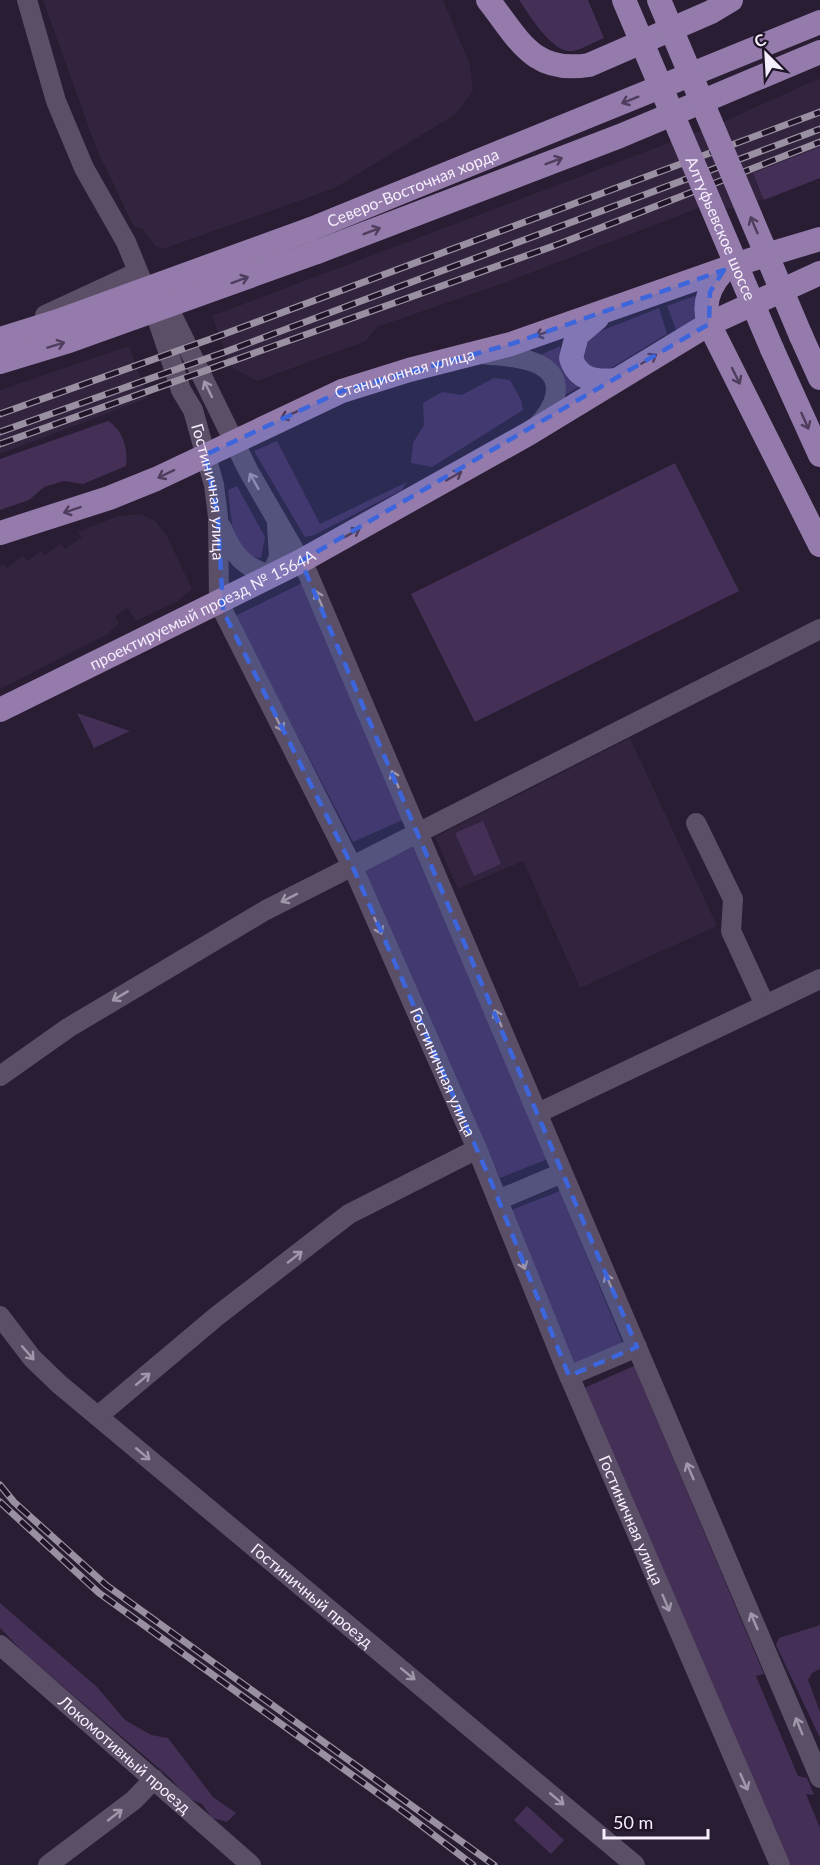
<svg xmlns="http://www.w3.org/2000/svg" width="820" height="1865" viewBox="0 0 820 1865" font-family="Lato,sans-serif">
<rect width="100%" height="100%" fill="#281d32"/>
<g fill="#32233e">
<path d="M 43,0 L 443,0 L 470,65 L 473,91 L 456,114 L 335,188 L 163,249 L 155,246 L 142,229 L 134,227 L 97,150 Z"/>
<path d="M 820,78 L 820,178 L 737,209 L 701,207 L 507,282 L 377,327 L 366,341 L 257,381 L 231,367 L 212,316 L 716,125 Z"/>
<path d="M 129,346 L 148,398 L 0,454 L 0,390 Z"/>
<path d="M 140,514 L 155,521 L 167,536 L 192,589 L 178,601 L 136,621 L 127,607 L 115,617 L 119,623 L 106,635 L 0,689 L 0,566 L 4,564 L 7,568 L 23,556 L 27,561 L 41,551 L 45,555 L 61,543 L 65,549 L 82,537 L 78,532 L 118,516 Z"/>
<path d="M 630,738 L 717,926 L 580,988 L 523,861 L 458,889 L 435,837 Z"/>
</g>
<g fill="#442f57">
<path d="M 519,0 L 588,0 L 604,38 C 594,42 583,49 573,51 C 553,55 529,14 519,0 Z"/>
<path d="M 820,147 L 820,178 L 764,200 L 753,173 Z"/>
<path d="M 700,294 L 700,318 L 676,330 L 667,306 Z"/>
<path d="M 659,308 L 667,334 L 611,368 L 591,373 L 578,359 L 591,335 Z"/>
<path d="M 560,346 L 563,370 L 579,387 L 565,395 L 540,355 Z"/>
<path d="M 494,378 L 510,380 L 521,400 L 523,410 L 432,467 L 411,463 L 413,443 L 424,425 L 423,403 L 442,392 L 462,395 Z"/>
<path d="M 108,421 C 122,429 129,449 126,466 L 83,484 L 64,481 L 44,487 L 29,500 L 0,510 L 0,459 Z"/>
<path d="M 277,441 L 320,524 L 407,482 L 402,490 L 314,535 L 305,537 L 254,451 Z"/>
<path d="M 675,463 L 739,591 L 475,722 L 411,594 Z"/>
<path d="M 237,486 L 265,537 L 261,558 C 230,556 231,512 228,490 Z"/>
<path d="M 304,582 L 405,819 L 353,842 L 235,616 Z"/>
<path d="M 77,713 L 130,731 L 94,748 Z"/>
<path d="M 483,821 L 501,864 L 474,876 L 455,833 Z"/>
<path d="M 413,847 L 548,1159 L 500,1178 L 365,870 Z"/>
<path d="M 560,1191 L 623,1344 L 571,1365 L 509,1211 Z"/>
<path d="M 634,1366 L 764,1674 L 756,1676 L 798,1776 L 807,1778 L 814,1795 L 806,1794 L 820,1828 L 820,1865 L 783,1865 L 584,1388 Z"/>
<path d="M 0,1603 L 97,1687 L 125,1720 L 151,1735 L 168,1738 L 213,1797 L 236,1813 L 227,1822 L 212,1818 L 202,1804 L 188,1798 L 169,1777 L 24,1653 L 0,1628 Z"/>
<path d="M 820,1625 L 820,1669 L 812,1673 L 808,1680 L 820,1712 L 820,1738 L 776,1645 L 779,1638 Z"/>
<path d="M 527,1806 L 564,1840 L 551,1854 L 514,1820 Z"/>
</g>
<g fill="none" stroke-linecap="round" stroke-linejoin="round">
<g stroke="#5b4f67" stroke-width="20">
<path id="s1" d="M 27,0 L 56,101 L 84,168 L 126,242 L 157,318 L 181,390 L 193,410 L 214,485 L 218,517 L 219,601 L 223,611 L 355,872 L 477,1149 L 564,1364 L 780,1865"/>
<path d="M 154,297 L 171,313 L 248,470 L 308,574 L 820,1778"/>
<path d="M 45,315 L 138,272"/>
<path d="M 482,354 C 498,356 515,356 530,361 C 566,372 560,401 539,424"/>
<path d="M 222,528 C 232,554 244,568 271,575 L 279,557 L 277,525"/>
<path d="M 696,823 L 733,899 L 731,931 L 765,1005"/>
<path d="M 0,1076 L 68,1028 L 266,910 L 820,629"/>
<path d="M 538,1113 L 820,979"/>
<path d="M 498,1200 L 562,1173"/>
<path id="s2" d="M 0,1316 L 32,1358 L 59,1384 L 635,1865"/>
<path d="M 569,1376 L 637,1347"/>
<path d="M 98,1416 L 217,1316 L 349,1214 L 477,1149"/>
<path id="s3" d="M 0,1645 L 251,1865"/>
<path d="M 48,1865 L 134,1800 L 154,1779"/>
</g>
<g stroke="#947bab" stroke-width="24">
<path d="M 488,0 C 519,39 532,74 589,65 L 711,12 L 731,0"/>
<path id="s4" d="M 311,229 L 820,22"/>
<path d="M 317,252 L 620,136 L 820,52"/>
<path d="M 724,270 C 710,285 702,304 709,324 L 820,545"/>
<path d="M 597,318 L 577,335 L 571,358 C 578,380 595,382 616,380"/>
<path d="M 801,336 L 820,378"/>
<path d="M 772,349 L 820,455"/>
<path id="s5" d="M 0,533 L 109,498 L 156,479 L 342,391 L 409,370 L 511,344 L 750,260 L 820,239"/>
<path id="s6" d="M 0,710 L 301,561 L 528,434 L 709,324 L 820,273"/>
</g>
<g stroke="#9990a1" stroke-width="7">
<g id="rail">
<path d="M 0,414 L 219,336 L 820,112"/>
<path d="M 0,432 L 225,352 L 820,129"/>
<path d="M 0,444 L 559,244 L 820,142"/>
<path d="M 0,1485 L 14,1502 L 106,1585 L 494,1865"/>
<path d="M 0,1502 L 99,1593 L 405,1813 L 473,1865"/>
</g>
</g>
<use href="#rail" stroke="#1f1428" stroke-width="4.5" stroke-dasharray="14" stroke-linecap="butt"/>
<g stroke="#947bab" stroke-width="24">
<path id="s7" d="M 624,0 L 772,349"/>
<path d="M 659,0 L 801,336"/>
<path d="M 0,339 L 58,321 L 311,229"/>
<path d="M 0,362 L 69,341 L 317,252"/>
</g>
</g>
<defs><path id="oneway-shaft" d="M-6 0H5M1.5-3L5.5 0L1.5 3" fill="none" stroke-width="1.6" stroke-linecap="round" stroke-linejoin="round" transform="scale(1.5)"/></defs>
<g stroke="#4e3d5c">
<use href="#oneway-shaft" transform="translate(630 100) rotate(158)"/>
<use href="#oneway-shaft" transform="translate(554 161) rotate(-21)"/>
<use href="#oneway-shaft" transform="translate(754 225) rotate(-113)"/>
<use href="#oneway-shaft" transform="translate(372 231) rotate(-21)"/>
<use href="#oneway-shaft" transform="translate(240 280) rotate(-20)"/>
<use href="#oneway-shaft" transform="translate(544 333) rotate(161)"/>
<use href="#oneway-shaft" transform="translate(56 345) rotate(-17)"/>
<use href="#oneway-shaft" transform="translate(649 359) rotate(-32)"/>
<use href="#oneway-shaft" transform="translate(736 376) rotate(64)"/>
<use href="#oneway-shaft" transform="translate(289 415) rotate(156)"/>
<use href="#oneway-shaft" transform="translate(805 421) rotate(66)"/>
<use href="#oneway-shaft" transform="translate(166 474) rotate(154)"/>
<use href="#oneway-shaft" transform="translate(454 476) rotate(-30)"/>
<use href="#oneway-shaft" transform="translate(72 510) rotate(161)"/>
<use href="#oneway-shaft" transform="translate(352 533) rotate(-29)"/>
</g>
<g stroke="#a097aa">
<use href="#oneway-shaft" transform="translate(208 389) rotate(-116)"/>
<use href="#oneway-shaft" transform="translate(254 481) rotate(-119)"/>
<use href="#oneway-shaft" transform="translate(319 599) rotate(-113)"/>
<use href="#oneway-shaft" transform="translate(279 723) rotate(63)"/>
<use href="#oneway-shaft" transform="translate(395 779) rotate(-113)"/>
<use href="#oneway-shaft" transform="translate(289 898) rotate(153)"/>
<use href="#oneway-shaft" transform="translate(378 926) rotate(66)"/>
<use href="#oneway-shaft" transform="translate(120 996) rotate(149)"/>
<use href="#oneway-shaft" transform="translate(498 1018) rotate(-113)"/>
<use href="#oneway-shaft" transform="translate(295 1257) rotate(-38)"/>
<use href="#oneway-shaft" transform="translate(522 1261) rotate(69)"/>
<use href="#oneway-shaft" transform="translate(609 1282) rotate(-113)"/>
<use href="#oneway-shaft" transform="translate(28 1353) rotate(49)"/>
<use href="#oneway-shaft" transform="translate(143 1379) rotate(-40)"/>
<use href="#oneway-shaft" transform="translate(143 1454) rotate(40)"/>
<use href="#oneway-shaft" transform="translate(690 1471) rotate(-113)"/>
<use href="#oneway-shaft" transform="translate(666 1603) rotate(67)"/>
<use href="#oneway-shaft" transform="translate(754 1621) rotate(-113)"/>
<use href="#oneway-shaft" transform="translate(408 1674) rotate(39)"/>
<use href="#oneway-shaft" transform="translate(799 1726) rotate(-112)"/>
<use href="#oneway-shaft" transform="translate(744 1782) rotate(66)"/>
<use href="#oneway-shaft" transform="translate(557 1799) rotate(40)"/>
<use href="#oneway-shaft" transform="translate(115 1815) rotate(-38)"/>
</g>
<path fill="#3d66dd" fill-opacity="0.2" stroke="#3d66dd" stroke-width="4.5" stroke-dasharray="12 8" stroke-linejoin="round" d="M 724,270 L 710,292 L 709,324 L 301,561 L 637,1347 L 569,1376 L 492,1184 L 355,872 L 223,611 L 218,517 L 205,455 L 342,391 L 511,344 Z"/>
<g text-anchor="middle" stroke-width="4.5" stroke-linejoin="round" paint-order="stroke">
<g font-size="16" fill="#f5eefc" stroke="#1f1428">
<text dy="6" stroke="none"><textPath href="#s4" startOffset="110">Северо-Восточная хорда</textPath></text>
<text dy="6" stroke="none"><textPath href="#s7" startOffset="248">Алтуфьевское шоссе</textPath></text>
<text dy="6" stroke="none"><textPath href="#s5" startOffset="436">Станционная улица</textPath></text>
<text dy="6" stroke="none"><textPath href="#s1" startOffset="528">Гостиничная улица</textPath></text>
<text dy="6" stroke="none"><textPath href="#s6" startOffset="226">проектируемый проезд № 1564А</textPath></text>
<text dy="6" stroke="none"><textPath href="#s1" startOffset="1160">Гостиничная улица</textPath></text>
<text dy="6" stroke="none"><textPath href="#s1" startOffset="1646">Гостиничная улица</textPath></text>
<text dy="6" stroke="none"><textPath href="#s2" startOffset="420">Гостиничный проезд</textPath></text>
<text dy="6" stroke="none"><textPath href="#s3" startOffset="166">Локомотивный проезд</textPath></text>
</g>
</g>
<g transform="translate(766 54) rotate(336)" stroke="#1f1428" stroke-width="4.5" paint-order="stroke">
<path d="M0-4.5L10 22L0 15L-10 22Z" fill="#f5eefc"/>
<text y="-9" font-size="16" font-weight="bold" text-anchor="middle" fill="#f5eefc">С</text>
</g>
<path d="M604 1829v9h104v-9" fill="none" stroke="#f5eefc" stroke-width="3"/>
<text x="613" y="1829" font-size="18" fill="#f5eefc" stroke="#1f1428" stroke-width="4.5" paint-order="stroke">50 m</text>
</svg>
